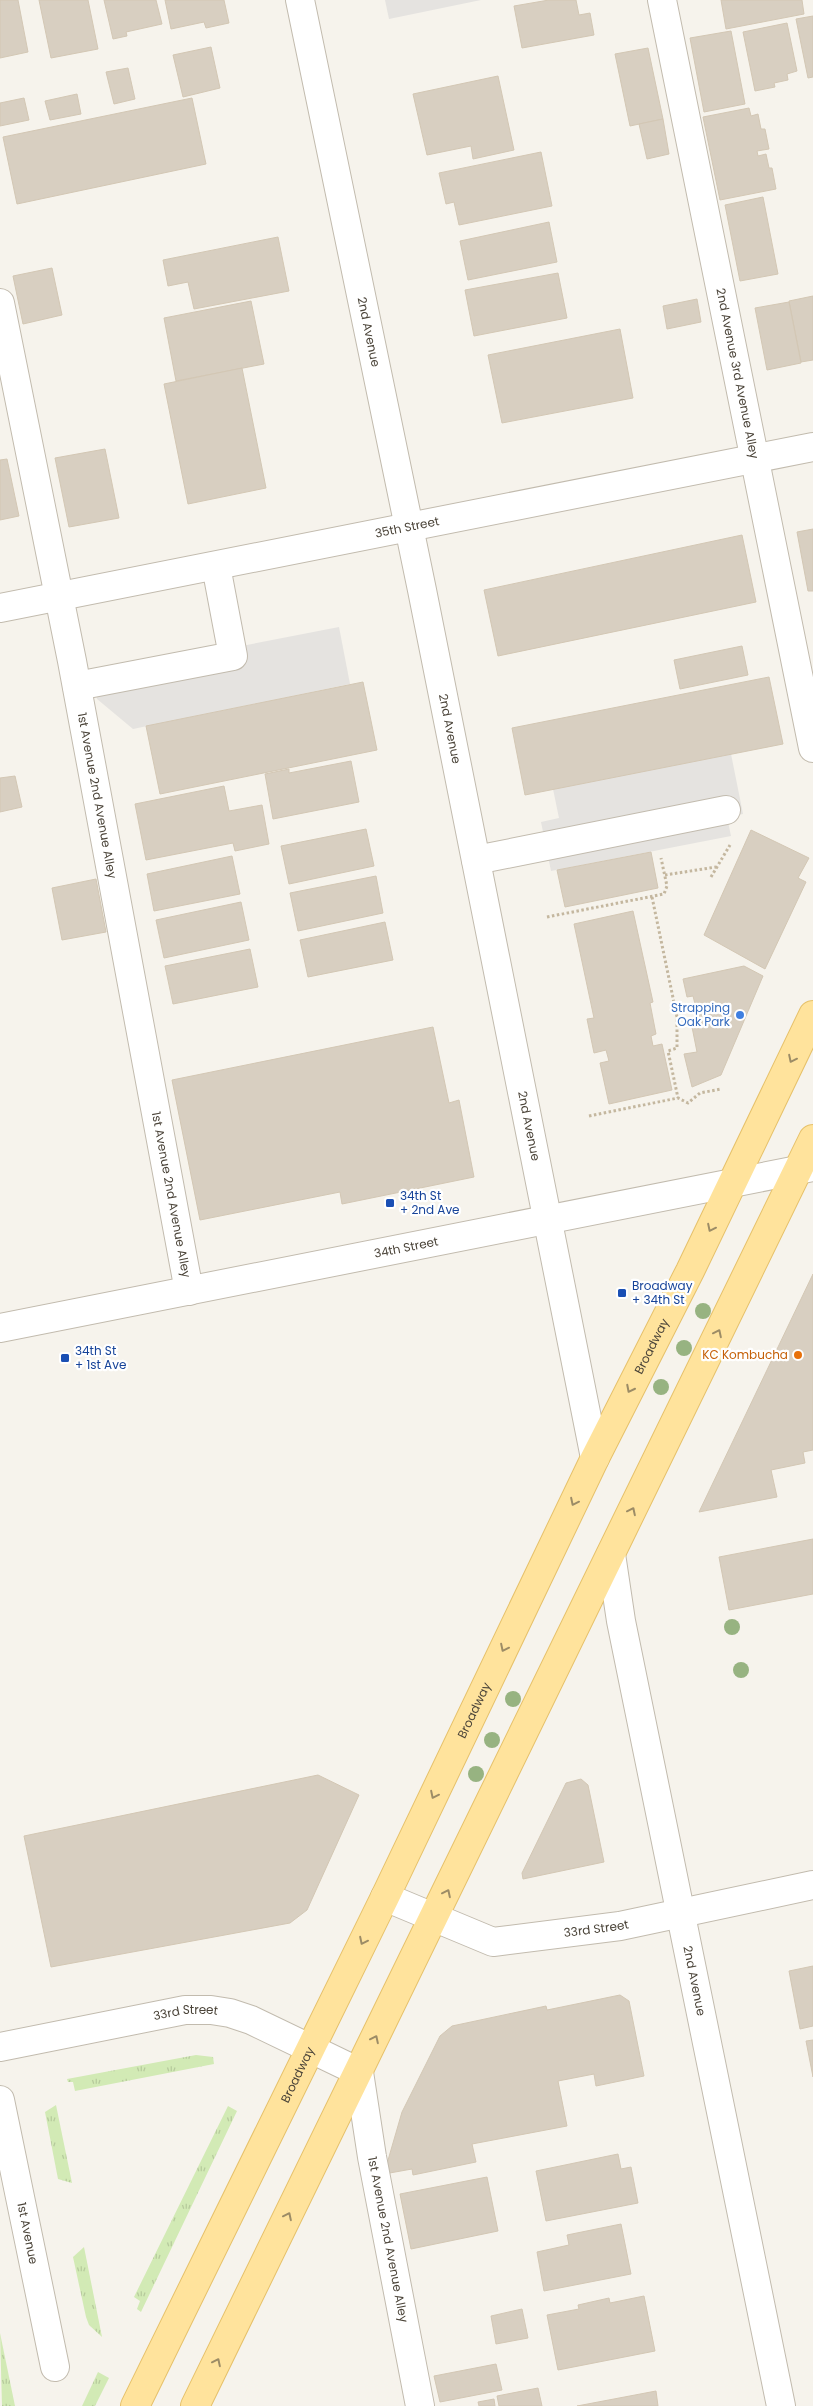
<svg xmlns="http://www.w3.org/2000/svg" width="813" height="2406" viewBox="0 0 813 2406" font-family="Poppins,sans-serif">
<defs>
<pattern id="grass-tufts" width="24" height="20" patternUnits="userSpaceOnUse" patternTransform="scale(1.25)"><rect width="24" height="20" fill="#d2eab5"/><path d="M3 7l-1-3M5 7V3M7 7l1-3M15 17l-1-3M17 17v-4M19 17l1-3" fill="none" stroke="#b6ca9c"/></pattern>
</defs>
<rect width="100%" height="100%" fill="#f6f3ec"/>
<g fill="url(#grass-tufts)">
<path d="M 196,2055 L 213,2057 L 214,2064 L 75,2091 L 73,2082 L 68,2082 L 67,2079 Z"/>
<path d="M 56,2105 L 72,2183 L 58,2179 L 45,2112 Z"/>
<path d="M 228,2106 L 237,2111 L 141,2312 L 137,2309 L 140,2301 L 134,2297 Z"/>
<path d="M 84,2247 L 102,2337 L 89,2325 L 86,2317 L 73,2257 Z"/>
<path d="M 0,2333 L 15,2406 L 2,2406 Z"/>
<path d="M 98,2372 L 109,2378 L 95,2406 L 82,2406 Z"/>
</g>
<g fill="#e5e3e0">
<path d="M 385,0 L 481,0 L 389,19 Z"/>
<path d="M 339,627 L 350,684 L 133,729 L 97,699 L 92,675 Z"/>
<path d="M 731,754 L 743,814 L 727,817 L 731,836 L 551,871 L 541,822 L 559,818 L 553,789 Z"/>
</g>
<g fill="#d8cfc1" stroke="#d3c7b4">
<path d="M 0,0 L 18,0 L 28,52 L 0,58 Z"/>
<path d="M 39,0 L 88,0 L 98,49 L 51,58 Z"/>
<path d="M 104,0 L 156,0 L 162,24 L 126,32 L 127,36 L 113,39 Z"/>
<path d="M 165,0 L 224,0 L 229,23 L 206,28 L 204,22 L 171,29 Z"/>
<path d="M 549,0 L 576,0 L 579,15 L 590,13 L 594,35 L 522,48 L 514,6 Z"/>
<path d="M 721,0 L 802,0 L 804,14 L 726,29 Z"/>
<path d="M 813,16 L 813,77 L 808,78 L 796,19 Z"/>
<path d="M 787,23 L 797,71 L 787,74 L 788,80 L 774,83 L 775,87 L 755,91 L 743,32 Z"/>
<path d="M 731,31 L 745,104 L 704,112 L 690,38 Z"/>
<path d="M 211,47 L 220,88 L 183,97 L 173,55 Z"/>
<path d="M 648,48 L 663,119 L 630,126 L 615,54 Z"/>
<path d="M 128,68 L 135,99 L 114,104 L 106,72 Z"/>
<path d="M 498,76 L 514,150 L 473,159 L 471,146 L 427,155 L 413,94 Z"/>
<path d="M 77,94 L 81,114 L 50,120 L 45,101 Z"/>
<path d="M 24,98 L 29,120 L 0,126 L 0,103 Z"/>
<path d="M 192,98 L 206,164 L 17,204 L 3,137 Z"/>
<path d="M 749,108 L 751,116 L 758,114 L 761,129 L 765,129 L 769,149 L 757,151 L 758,156 L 766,154 L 769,168 L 772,168 L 776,189 L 720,200 L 703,117 Z"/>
<path d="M 663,119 L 669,154 L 647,159 L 639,124 Z"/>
<path d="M 541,152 L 552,206 L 459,225 L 454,202 L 446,204 L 439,173 Z"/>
<path d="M 763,197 L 778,274 L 740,281 L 725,205 Z"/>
<path d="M 549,222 L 557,262 L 468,280 L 460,241 Z"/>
<path d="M 278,237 L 289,291 L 194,309 L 188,282 L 168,286 L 163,260 Z"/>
<path d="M 52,268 L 62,315 L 23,324 L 13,276 Z"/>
<path d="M 558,273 L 567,318 L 474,336 L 465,290 Z"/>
<path d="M 813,296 L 813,360 L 801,362 L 789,301 Z"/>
<path d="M 697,299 L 701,322 L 667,329 L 663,306 Z"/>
<path d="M 251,301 L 264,364 L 176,381 L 164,318 Z"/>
<path d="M 789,302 L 801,363 L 767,370 L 755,308 Z"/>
<path d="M 620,329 L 633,398 L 502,423 L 488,355 Z"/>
<path d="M 242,368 L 266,488 L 188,504 L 164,384 Z"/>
<path d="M 105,449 L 119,518 L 69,527 L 55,458 Z"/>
<path d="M 7,459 L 19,516 L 0,520 L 0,460 Z"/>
<path d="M 813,529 L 813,591 L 808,591 L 797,532 Z"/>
<path d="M 742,535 L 756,602 L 498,656 L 484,590 Z"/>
<path d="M 742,646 L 748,675 L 680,689 L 674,660 Z"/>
<path d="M 769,677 L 783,744 L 525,795 L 512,728 Z"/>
<path d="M 363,682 L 377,750 L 160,794 L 146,726 Z"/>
<path d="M 351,761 L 359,802 L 273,819 L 265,774 L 289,769 L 289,773 Z"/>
<path d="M 15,776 L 22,807 L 0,812 L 0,778 Z"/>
<path d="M 224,786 L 229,811 L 262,805 L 269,844 L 235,851 L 233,843 L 146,860 L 135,804 Z"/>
<path d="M 366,829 L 374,866 L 289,884 L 281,846 Z"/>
<path d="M 751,830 L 809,858 L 798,878 L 806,882 L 765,969 L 704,935 Z"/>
<path d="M 651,852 L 658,888 L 565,907 L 557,870 Z"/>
<path d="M 232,856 L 240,894 L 154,911 L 147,874 Z"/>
<path d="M 376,876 L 383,913 L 298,931 L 290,893 Z"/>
<path d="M 96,879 L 106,932 L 62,940 L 52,888 Z"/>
<path d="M 241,902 L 249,940 L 164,958 L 156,920 Z"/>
<path d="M 633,911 L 653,1002 L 650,1003 L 656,1034 L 651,1036 L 653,1046 L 662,1044 L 672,1090 L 609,1104 L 600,1063 L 609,1061 L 606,1050 L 594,1053 L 587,1019 L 594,1018 L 574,924 Z"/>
<path d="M 385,922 L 393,960 L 308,977 L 300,940 Z"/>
<path d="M 250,949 L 258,987 L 173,1004 L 165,966 Z"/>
<path d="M 744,966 L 763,976 L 721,1075 L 692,1087 L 684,1054 L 697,1052 L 691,1022 L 699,1020 L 693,996 L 687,997 L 683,979 Z"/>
<path d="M 433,1027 L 449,1103 L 459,1100 L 474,1177 L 342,1204 L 340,1192 L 200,1220 L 172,1080 Z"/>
<path d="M 813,1274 L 813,1450 L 803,1452 L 805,1463 L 771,1470 L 777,1497 L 699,1512 Z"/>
<path d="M 813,1539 L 813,1594 L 729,1610 L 719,1557 Z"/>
<path d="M 318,1775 L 359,1795 L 307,1910 L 290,1923 L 51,1967 L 24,1836 Z"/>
<path d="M 581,1779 L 588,1785 L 604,1862 L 523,1879 L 522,1873 L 566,1783 Z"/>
<path d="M 813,1966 L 813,2026 L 800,2029 L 789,1971 Z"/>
<path d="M 620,1995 L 629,2001 L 644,2076 L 596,2086 L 594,2074 L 558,2081 L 567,2126 L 472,2144 L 476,2162 L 413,2175 L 412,2169 L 384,2174 L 402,2112 L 440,2036 L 452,2026 L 546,2006 L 547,2010 Z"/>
<path d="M 813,2040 L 813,2077 L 806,2041 Z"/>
<path d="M 618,2154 L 621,2169 L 631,2167 L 638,2203 L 546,2221 L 536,2171 Z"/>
<path d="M 487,2177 L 498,2231 L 411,2249 L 400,2194 Z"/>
<path d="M 621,2224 L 631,2274 L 544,2291 L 537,2252 L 569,2245 L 567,2235 Z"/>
<path d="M 644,2296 L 655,2351 L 558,2370 L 547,2315 L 579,2309 L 578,2305 L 609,2298 L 610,2303 Z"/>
<path d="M 522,2309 L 528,2338 L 496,2344 L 491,2316 Z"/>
<path d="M 496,2364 L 502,2390 L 440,2402 L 434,2376 Z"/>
<path d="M 538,2388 L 542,2406 L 499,2406 L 497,2396 Z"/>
<path d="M 656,2391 L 658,2406 L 577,2406 Z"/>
<path d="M 494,2399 L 495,2406 L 479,2406 L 478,2402 Z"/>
</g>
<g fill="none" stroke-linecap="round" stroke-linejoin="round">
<g stroke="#c2bbae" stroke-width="30">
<g id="minor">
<path id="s1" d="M 300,0 L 422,590 L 595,1458"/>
<path id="s2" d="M 662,0 L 813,748"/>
<path id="s3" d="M 0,303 L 72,661 L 189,1291"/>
<path id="s4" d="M 0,608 L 813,447"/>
<path d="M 77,686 L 233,656 L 216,566"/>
<path d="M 476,860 L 726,810"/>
<path id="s5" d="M 0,1328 L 813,1167"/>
<path id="s6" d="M 611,1554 L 621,1621 L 781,2406"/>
<path id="s7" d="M 385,1897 L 493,1942 L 620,1926 L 813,1885"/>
<path id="s8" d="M 0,2047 L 185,2010 L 211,2010 L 230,2013 L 251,2020 L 359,2072 L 372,2157 L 420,2406"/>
<path id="s9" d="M 0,2100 L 55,2367"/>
</g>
</g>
<g stroke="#e6c16a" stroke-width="30">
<g id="major">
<path id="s10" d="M 135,2406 L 385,1897 L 595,1458 L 690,1271 L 813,1015"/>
<path d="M 195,2406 L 813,1139"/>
</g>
</g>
<g stroke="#c4b79f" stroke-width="3" stroke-dasharray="2.5 2.5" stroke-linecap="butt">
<path d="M 665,875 L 716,867"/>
<path d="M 711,877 L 730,845"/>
<path d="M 652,897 L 677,1017 L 677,1048 L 668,1051 L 678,1098"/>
<path d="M 547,917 L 664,894 L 667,886 L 661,858"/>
<path d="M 589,1116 L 678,1098 L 688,1103 L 700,1093 L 721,1089"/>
</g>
<use href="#minor" stroke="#fff" stroke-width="28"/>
<use href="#major" stroke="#ffe39c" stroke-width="28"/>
</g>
<g fill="#97b381">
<circle cx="703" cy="1311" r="8"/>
<circle cx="684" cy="1348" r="8"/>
<circle cx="661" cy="1387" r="8"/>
<circle cx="732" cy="1627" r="8"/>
<circle cx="741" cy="1670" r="8"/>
<circle cx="513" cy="1699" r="8"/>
<circle cx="492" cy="1740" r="8"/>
<circle cx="476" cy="1774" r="8"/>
</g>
<defs><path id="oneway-chevron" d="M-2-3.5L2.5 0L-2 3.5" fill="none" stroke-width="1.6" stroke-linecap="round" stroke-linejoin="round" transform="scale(1.25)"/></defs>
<g stroke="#9c8c66">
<use href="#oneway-chevron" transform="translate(792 1059) rotate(116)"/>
<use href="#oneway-chevron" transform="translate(711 1228) rotate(116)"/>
<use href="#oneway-chevron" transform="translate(718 1333) rotate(-64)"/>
<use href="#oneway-chevron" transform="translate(630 1389) rotate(117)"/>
<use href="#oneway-chevron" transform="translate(574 1502) rotate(116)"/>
<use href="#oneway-chevron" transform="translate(632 1511) rotate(-64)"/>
<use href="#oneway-chevron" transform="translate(504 1648) rotate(116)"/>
<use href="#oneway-chevron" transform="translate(434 1795) rotate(116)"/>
<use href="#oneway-chevron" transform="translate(447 1893) rotate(-64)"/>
<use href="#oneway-chevron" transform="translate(363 1941) rotate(116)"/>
<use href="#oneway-chevron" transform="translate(375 2039) rotate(-64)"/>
<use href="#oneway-chevron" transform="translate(288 2216) rotate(-64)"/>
<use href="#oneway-chevron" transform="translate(217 2362) rotate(-64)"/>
</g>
<circle fill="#3f7fe0" stroke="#fff" stroke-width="2" cx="740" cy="1015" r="5"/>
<g fill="#1a4fb4" stroke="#fff" stroke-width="2">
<rect x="385" y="1198" width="10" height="10" rx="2.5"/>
<rect x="617" y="1288" width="10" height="10" rx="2.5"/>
<rect x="60" y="1353" width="10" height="10" rx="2.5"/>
</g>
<circle fill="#e8710a" stroke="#fff" stroke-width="2" cx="798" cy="1355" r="5"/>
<g text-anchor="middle" stroke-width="4.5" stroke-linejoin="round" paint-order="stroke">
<g font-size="12" fill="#4b4439" stroke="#fff">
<text dy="4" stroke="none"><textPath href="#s1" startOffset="339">2nd Avenue</textPath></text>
<text dy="4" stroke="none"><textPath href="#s2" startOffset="381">2nd Avenue 3rd Avenue Alley</textPath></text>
<text dy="4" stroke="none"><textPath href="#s4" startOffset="415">35th Street</textPath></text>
<text dy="4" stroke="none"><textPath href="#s1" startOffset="744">2nd Avenue</textPath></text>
<text dy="4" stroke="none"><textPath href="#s3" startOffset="502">1st Avenue 2nd Avenue Alley</textPath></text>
<text dy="4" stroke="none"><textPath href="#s1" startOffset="1149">2nd Avenue</textPath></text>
<text dy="4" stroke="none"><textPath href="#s3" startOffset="908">1st Avenue 2nd Avenue Alley</textPath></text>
<text dy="4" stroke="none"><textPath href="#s5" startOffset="414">34th Street</textPath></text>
<text dy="4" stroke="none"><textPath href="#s10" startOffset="1179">Broadway</textPath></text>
<text dy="4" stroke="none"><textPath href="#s10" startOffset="774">Broadway</textPath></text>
<text dy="4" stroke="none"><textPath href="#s7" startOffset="221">33rd Street</textPath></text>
<text dy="4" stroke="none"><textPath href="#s6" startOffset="435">2nd Avenue</textPath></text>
<text dy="4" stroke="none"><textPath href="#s8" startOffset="189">33rd Street</textPath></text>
<text dy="4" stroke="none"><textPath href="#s10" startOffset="369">Broadway</textPath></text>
<text dy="4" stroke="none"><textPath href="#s9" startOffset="136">1st Avenue</textPath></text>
<text dy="4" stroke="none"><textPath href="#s8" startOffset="546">1st Avenue 2nd Avenue Alley</textPath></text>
</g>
<g font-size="12" fill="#366cbe" stroke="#fff" text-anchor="end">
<text x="730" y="1012">Strapping<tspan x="730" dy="14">Oak Park</tspan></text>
</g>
<g font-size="12" fill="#164399" stroke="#fff" text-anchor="start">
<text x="400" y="1200">34th St<tspan x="400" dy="14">+ 2nd Ave</tspan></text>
<text x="632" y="1290">Broadway<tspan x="632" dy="14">+ 34th St</tspan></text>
<text x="75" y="1355">34th St<tspan x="75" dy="14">+ 1st Ave</tspan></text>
</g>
<g font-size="12" fill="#c56008" stroke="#fff" text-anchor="end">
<text x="788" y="1359">KC Kombucha</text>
</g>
</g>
</svg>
